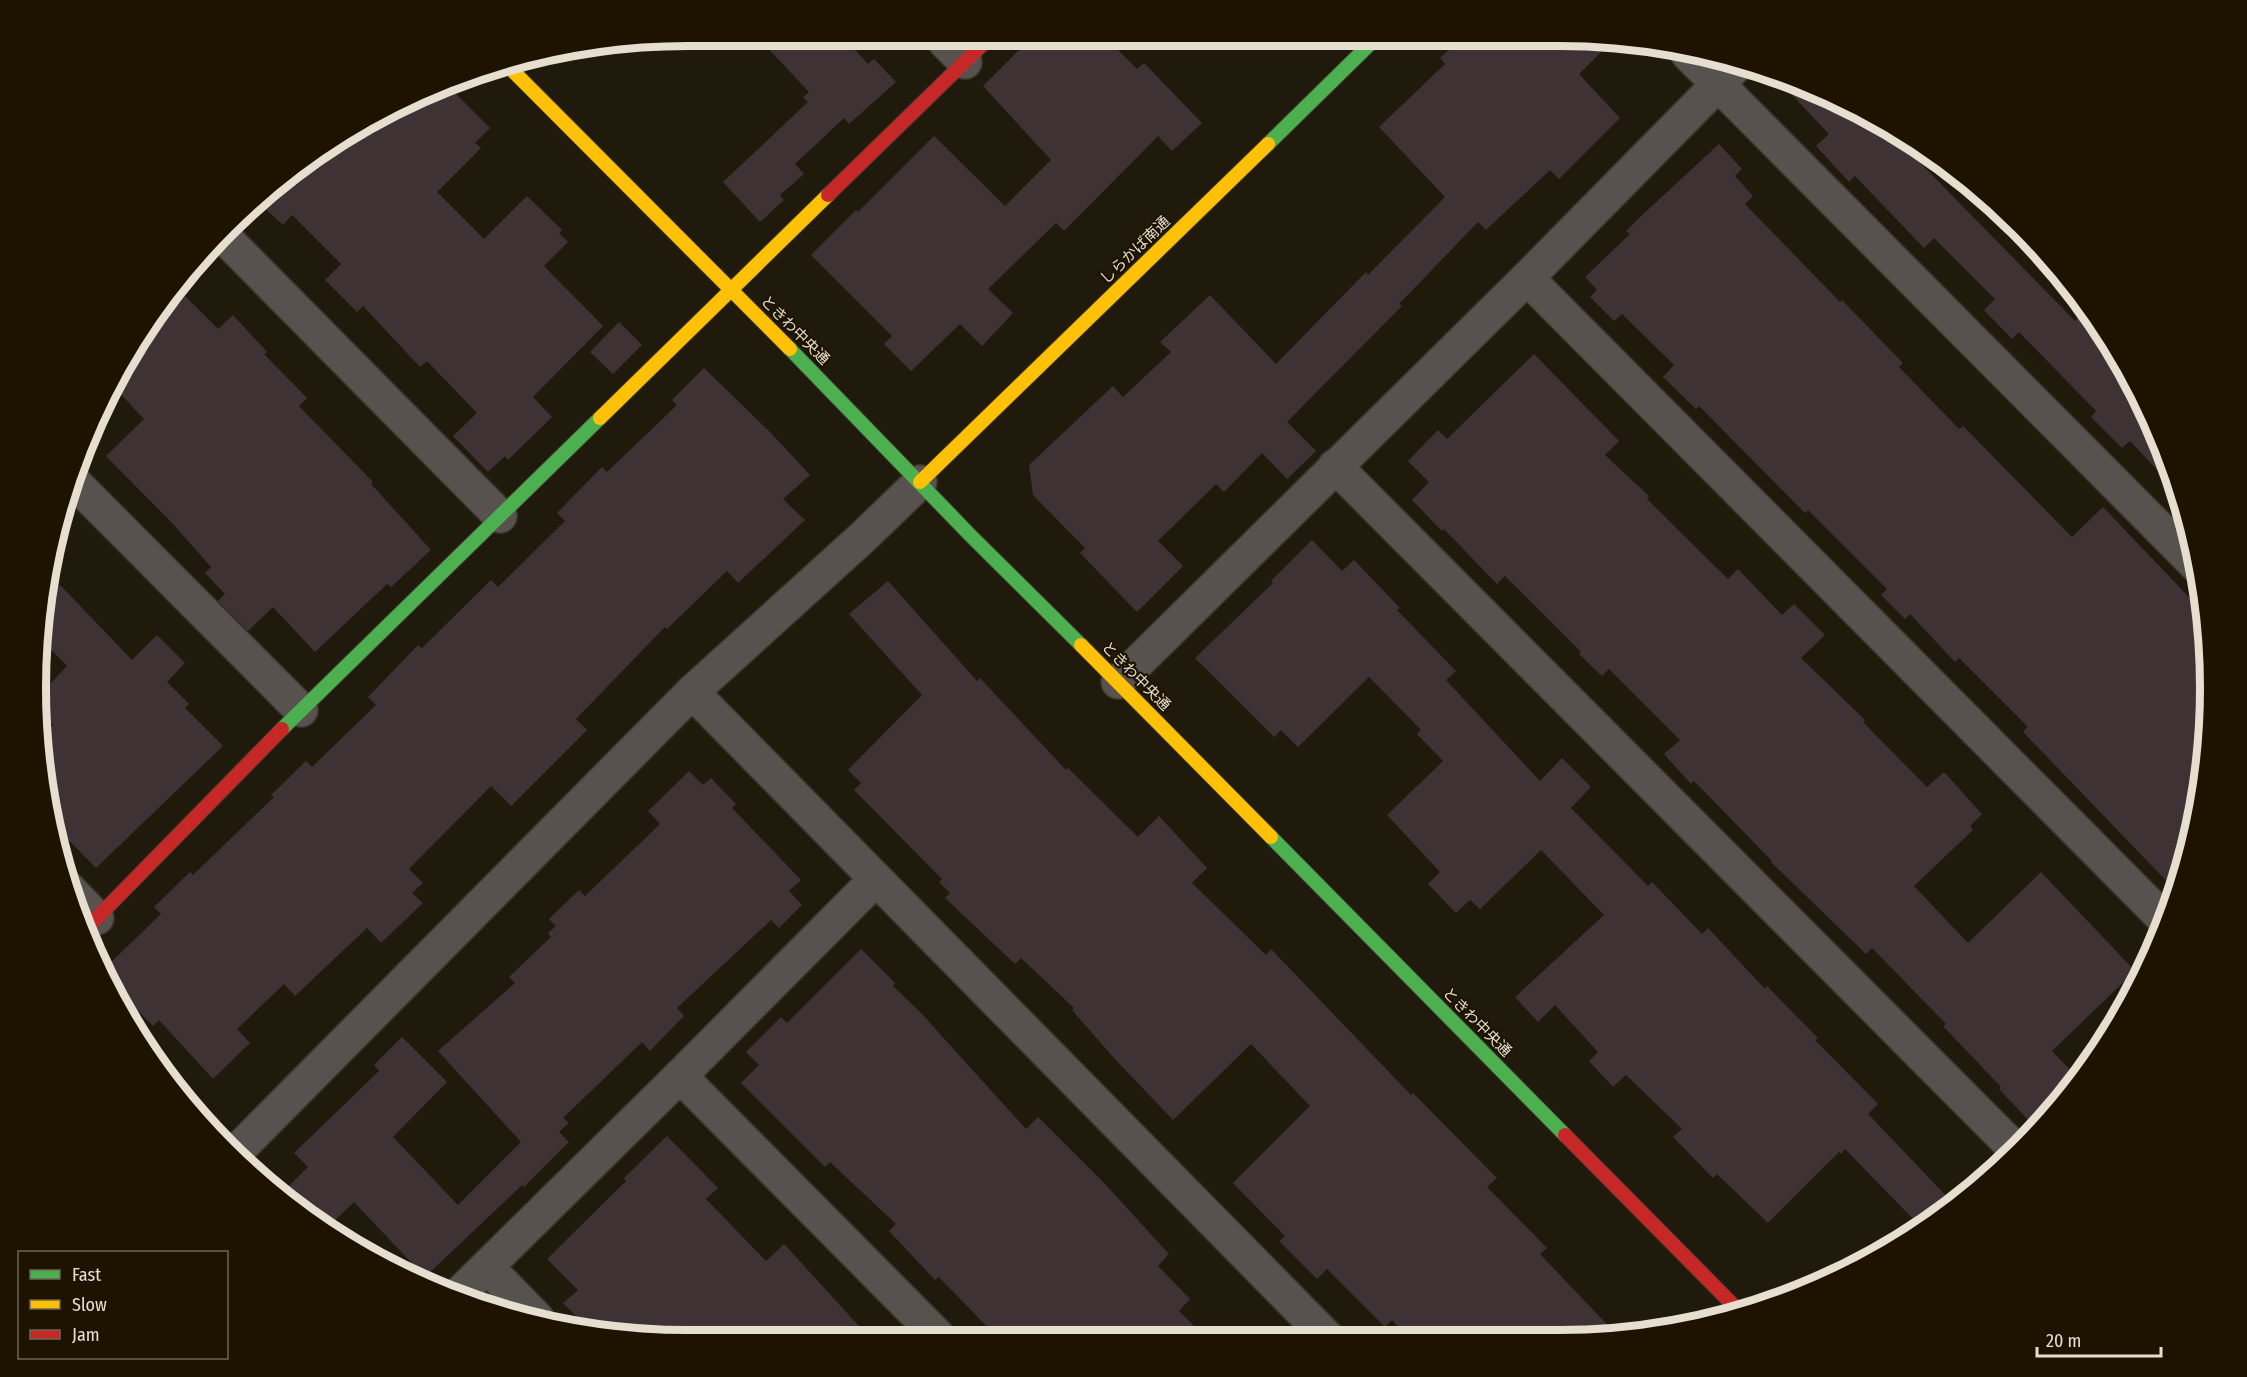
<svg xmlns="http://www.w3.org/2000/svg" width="2247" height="1377" viewBox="0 0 2247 1377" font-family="'Fira Sans Condensed','Noto Sans JP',sans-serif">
<rect width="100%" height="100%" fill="#201a0d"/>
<g fill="#3e3234">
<path d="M 762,42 L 848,42 L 868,64 L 874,59 L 896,82 L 849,124 L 844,118 L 795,164 L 804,174 L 780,195 L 784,200 L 760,222 L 723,182 L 808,102 L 803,97 L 809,92 Z"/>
<path d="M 1027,42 L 1110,42 L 1137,69 L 1144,63 L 1202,123 L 1172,151 L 1158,136 L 1064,231 L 1056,223 L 988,289 L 1013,313 L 982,346 L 960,324 L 911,371 L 884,344 L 892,336 L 811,255 L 856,210 L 858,212 L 934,136 L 1005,206 L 1051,160 L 983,86 Z"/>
<path d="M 1457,42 L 1611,42 L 1579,74 L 1620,118 L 1559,179 L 1550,170 L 1486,230 L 1478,222 L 1399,304 L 1402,306 L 1287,422 L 1316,451 L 1287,479 L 1262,453 L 1224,492 L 1216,484 L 1158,541 L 1183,566 L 1137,612 L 1080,553 L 1085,548 L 1033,495 L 1029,465 L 1113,386 L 1123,397 L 1171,352 L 1160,342 L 1210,295 L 1276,364 L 1366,272 L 1368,275 L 1445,197 L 1379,127 L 1445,64 L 1440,58 Z"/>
<path d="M 1774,76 L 1808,86 L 1892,134 L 2075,321 L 2080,316 L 2123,362 L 2178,486 L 2174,488 L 2130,441 L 2122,448 L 2091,417 L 2096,411 L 2019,332 L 2012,339 L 1984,310 L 1995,299 L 1934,238 L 1924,248 L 1855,176 L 1849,182 L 1816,146 L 1829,134 Z"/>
<path d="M 446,84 L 490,128 L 475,143 L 481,148 L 437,192 L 484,239 L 527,196 L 562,230 L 559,233 L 568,242 L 544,266 L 603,326 L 533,397 L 552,417 L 508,460 L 505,456 L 488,472 L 453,436 L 477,413 L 427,361 L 420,367 L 363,306 L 357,312 L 325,280 L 341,264 L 292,215 L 283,225 L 259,203 L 292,171 L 400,103 Z"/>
<path d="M 1719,144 L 1742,169 L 1735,176 L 1753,196 L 1745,204 L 1840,302 L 1842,300 L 1903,363 L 1899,367 L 1959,429 L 1963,426 L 2072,537 L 2103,507 L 2206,615 L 2210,731 L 2189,857 L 2176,891 L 2027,736 L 2023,731 L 2028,727 L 1959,658 L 1955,662 L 1910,614 L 1905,619 L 1881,595 L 1887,589 L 1808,510 L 1805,513 L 1699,406 L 1696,409 L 1663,377 L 1674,365 L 1622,314 L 1614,321 L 1590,297 L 1597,290 L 1585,277 L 1630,234 L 1626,231 L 1640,217 Z"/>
<path d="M 176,287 L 218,329 L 233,315 L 267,352 L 264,354 L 307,398 L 299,406 L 373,482 L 371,484 L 431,550 L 391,587 L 387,584 L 315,652 L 273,607 L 248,631 L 218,601 L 225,594 L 205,573 L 211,567 L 173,524 L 106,456 L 144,419 L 112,385 Z"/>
<path d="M 619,322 L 642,345 L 613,374 L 590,352 Z"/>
<path d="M 1534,354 L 1619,441 L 1605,455 L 1649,496 L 1647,499 L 1728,579 L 1738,569 L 1782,615 L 1794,604 L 1825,635 L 1801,658 L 1865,720 L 1863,722 L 1927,787 L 1944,772 L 1982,814 L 1970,826 L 1973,830 L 1914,886 L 1968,943 L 2041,872 L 2135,971 L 2052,1051 L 2080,1080 L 2036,1128 L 1999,1089 L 2001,1087 L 1943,1026 L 1946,1024 L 1872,948 L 1866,954 L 1771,862 L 1772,861 L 1694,781 L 1691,784 L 1664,754 L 1680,740 L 1609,669 L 1602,676 L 1579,654 L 1581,652 L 1505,576 L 1497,584 L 1444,529 L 1442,531 L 1412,500 L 1429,482 L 1408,461 L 1438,430 L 1447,439 Z"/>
<path d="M 704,368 L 771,433 L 810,475 L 783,499 L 805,520 L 738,583 L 727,571 L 667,629 L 665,627 L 576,719 L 587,730 L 511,806 L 491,786 L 409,869 L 423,883 L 412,893 L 423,903 L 381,943 L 367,928 L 295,996 L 284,984 L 237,1029 L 250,1043 L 213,1079 L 159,1020 L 153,1026 L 114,986 L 105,968 L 161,914 L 154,907 L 190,872 L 193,875 L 274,797 L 271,795 L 306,761 L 312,767 L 376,705 L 368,697 L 418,645 L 422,648 L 491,580 L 498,587 L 565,521 L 557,513 L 602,467 L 607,472 L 677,405 L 672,400 Z"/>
<path d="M 1312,540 L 1342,571 L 1354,560 L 1400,608 L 1397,610 L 1456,671 L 1446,680 L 1540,781 L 1562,758 L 1591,787 L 1571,808 L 1648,886 L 1652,882 L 1702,934 L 1708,928 L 1765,989 L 1767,986 L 1818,1038 L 1815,1040 L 1878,1104 L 1868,1114 L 1954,1204 L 1921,1227 L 1845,1149 L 1841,1154 L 1839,1152 L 1768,1223 L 1717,1174 L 1713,1178 L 1673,1137 L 1682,1129 L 1626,1075 L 1613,1087 L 1589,1061 L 1598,1052 L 1555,1005 L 1538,1022 L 1515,997 L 1604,915 L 1541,850 L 1480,909 L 1470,900 L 1456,913 L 1428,884 L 1440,872 L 1387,815 L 1443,761 L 1417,734 L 1421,730 L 1369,677 L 1298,747 L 1281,730 L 1274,737 L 1195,658 L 1273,583 L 1271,581 Z"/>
<path d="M 888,581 L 977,681 L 980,678 L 1066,770 L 1068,768 L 1138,837 L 1159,816 L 1207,868 L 1192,883 L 1266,955 L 1271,949 L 1411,1095 L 1413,1093 L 1497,1178 L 1487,1187 L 1547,1248 L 1540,1254 L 1619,1337 L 1602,1340 L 1410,1339 L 1392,1320 L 1385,1327 L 1327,1269 L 1317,1279 L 1279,1241 L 1285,1236 L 1233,1183 L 1310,1106 L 1251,1044 L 1173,1120 L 1113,1057 L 1072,1010 L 1074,1008 L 1021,958 L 1015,964 L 945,898 L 950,893 L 939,882 L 942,879 L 854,790 L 861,783 L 848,770 L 922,695 L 849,614 Z"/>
<path d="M 60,585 L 132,660 L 157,635 L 185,663 L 167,682 L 189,704 L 185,708 L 223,746 L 96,868 L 54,825 L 42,774 L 39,738 L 53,725 L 37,710 L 37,698 L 67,666 L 39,637 L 42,603 Z"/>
<path d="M 689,771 L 703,785 L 711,778 L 736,804 L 732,808 L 801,880 L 789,891 L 802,905 L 779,928 L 771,920 L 677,1008 L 684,1016 L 650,1051 L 642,1042 L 563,1118 L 569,1123 L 559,1132 L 569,1142 L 524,1187 L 522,1185 L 425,1277 L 354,1202 L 328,1227 L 292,1206 L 279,1196 L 308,1167 L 294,1153 L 379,1071 L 374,1065 L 402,1037 L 447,1082 L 393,1137 L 458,1205 L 521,1142 L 438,1051 L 515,983 L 509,977 L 551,937 L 548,933 L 556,926 L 549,919 L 579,890 L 585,896 L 660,824 L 648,811 Z"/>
<path d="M 861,949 L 895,983 L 893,986 L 921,1013 L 1026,1129 L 1038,1117 L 1105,1184 L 1169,1254 L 1158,1266 L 1190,1299 L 1179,1311 L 1206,1338 L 997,1337 L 939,1277 L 935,1280 L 889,1231 L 896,1224 L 830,1162 L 825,1167 L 741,1083 L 759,1065 L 746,1052 L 781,1017 L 787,1023 Z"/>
<path d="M 667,1136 L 718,1188 L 706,1199 L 766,1261 L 784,1244 L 869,1337 L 604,1335 L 592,1332 L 563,1303 L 578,1290 L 547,1259 L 626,1181 L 624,1178 Z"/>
</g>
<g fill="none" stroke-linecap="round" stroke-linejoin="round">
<g stroke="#3a352a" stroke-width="36">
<g id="street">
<path d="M 945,42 L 965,62"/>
<path d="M 1687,53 L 2196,565"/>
<path d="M 225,238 L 500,516"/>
<path d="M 1527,278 L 2165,920"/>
<path d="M 1335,466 L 2016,1150"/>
<path d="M 71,479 L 301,710"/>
<path d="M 1118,682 L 1527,278 L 1736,66"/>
<path d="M 692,692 L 1328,1338"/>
<path d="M 68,888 L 97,918"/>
<path d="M 680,1076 L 939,1337"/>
<path d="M 233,1155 L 692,692 L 863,537 L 920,482"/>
<path d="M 487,1267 L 537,1318"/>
<path d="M 457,1296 L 680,1076 L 876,879"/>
</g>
</g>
<g stroke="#3a352a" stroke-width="16">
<g id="fast">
<path d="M 1268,144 L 1372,42"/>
<path d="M 790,349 L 971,536 L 1081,645"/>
<path d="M 282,729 L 600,418"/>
<path d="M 1271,837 L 1565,1135"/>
</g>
</g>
<g stroke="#3a352a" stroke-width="16">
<g id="slow">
<path d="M 506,64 L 790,349"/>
<path d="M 600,418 L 828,195"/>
<path d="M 920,482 L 1268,144"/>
<path d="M 1081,645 L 1271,837"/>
</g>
</g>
<g stroke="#3a352a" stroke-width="16">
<g id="jam">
<path d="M 828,195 L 985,42"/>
<path d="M 86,929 L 282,729"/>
<path d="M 1565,1135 L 1741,1313"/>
</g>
</g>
<use href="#street" stroke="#57524e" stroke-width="33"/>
<use href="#fast" stroke="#4caf50" stroke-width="14"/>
<use href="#slow" stroke="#ffc107" stroke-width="14"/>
<use href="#jam" stroke="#c62828" stroke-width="14"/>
</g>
<g text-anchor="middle" stroke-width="4.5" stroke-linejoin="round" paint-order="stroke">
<g font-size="15" fill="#e6dfd0" stroke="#1e1300">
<text transform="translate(1135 250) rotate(-44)" y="5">しらかば南通</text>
<text transform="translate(795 330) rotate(45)" y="5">ときわ中央通</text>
<text transform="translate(1136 676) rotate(45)" y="5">ときわ中央通</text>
<text transform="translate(1477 1022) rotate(45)" y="5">ときわ中央通</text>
</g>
</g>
<path d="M0 0H2247V1377H0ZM688 46H1558A642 642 0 0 1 2200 688V688A642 642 0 0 1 1558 1330H688A642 642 0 0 1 46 688V688A642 642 0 0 1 688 46Z" fill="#1e1300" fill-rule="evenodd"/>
<path fill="none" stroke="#e6dfd0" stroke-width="8" d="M688 46H1558A642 642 0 0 1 2200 688V688A642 642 0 0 1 1558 1330H688A642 642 0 0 1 46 688V688A642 642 0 0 1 688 46Z"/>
<rect x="18" y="1251" width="210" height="108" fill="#1e1300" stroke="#6e6553" stroke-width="1.5"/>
<rect x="30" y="1270" width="30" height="9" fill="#4caf50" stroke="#6e6553" stroke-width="1.5"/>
<text x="72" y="1281" font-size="18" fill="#e6dfd0">Fast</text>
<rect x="30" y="1300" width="30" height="9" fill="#ffc107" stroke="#6e6553" stroke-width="1.5"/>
<text x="72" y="1311" font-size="18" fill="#e6dfd0">Slow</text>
<rect x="30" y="1330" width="30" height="9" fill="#c62828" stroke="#6e6553" stroke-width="1.5"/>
<text x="72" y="1341" font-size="18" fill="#e6dfd0">Jam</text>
<path d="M2037 1347v9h124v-9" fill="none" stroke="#e6dfd0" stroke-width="3"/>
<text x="2046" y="1347" font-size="18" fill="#e6dfd0" stroke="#1e1300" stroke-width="4.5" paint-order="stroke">20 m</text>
</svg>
